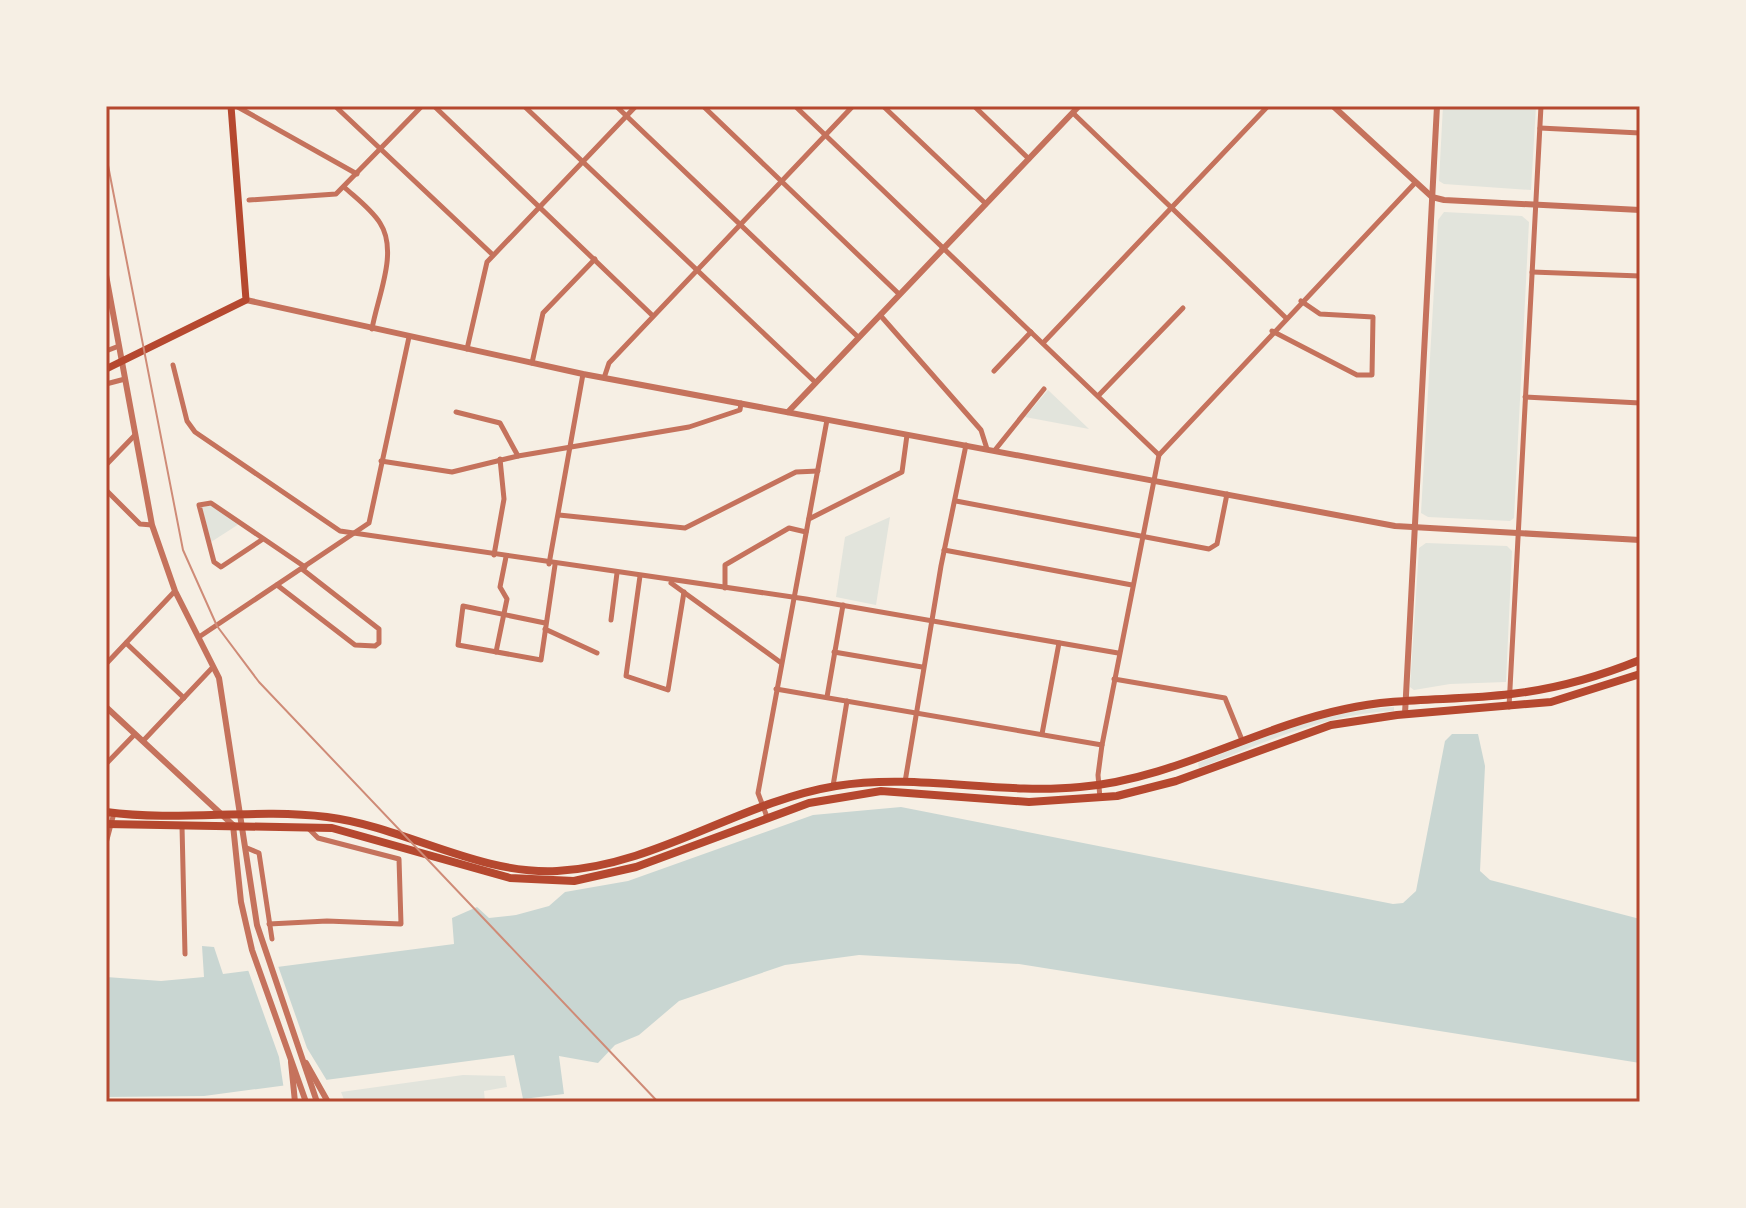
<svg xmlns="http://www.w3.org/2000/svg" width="1746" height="1208" viewBox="0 0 1746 1208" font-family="'Asap Condensed',sans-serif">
<rect width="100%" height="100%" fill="#f6efe4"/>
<g fill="#e2e4dc">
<path d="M 1443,106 L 1536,106 L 1531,190 L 1444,184 L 1439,181 Z"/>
<path d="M 1444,212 L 1522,216 L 1529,222 L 1514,518 L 1510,521 L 1428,517 L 1421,513 L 1438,220 Z"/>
<path d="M 1048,390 L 1089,429 L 1025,417 Z"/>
<path d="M 211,505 L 239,524 L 211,542 L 202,507 Z"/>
<path d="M 890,517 L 876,605 L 836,597 L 845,537 Z"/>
<path d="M 1426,543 L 1507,546 L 1512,551 L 1506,682 L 1450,684 L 1414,690 L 1410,687 L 1419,548 Z"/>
<path d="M 1394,707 L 1394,711 C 1326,713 1262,744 1199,768 L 1198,763 C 1261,739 1325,710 1394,707 Z"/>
<path d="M 463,1075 L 505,1076 L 507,1087 L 484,1091 L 485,1102 L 345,1102 L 341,1092 Z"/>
</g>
<path fill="#c9d6d2" d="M 1452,734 L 1478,734 L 1485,766 L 1480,871 L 1490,880 L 1640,919 L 1640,1063 L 1019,964 L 859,955 L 785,965 L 679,1001 L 639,1035 L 615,1045 L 598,1063 L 559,1056 L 564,1094 L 523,1099 L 514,1055 L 204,1096 L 106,1097 L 106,977 L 161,981 L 204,977 L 202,946 L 214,947 L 223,974 L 454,944 L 452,918 L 477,907 L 489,918 L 516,915 L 549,906 L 565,892 L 628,881 L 813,815 L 901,807 L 1393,904 L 1403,903 L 1416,891 L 1445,741 Z"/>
<path fill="#f6efe4" d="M 277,963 L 307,1048 L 329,1084 L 284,1090 L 279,1057 L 247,967 Z"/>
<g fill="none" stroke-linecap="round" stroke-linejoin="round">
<g stroke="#c5725c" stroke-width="5">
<path d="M 236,106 L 357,174"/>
<path d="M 335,106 L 493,255"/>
<path d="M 434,106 L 653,316"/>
<path d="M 524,106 L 815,382"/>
<path d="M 616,106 L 858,337"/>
<path d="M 703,106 L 899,294"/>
<path d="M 795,106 L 1159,455"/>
<path d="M 883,106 L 986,204"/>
<path d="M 974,106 L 1029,159"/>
<path d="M 1073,113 L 1285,317"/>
<path d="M 1540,128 L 1640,133"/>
<path d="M 344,187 C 356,198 371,209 380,223 C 399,252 377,298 372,329"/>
<path d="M 249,200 L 336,194 L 422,106"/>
<path d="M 1532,272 L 1640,276"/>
<path d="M 880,315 L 981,430 L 987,449"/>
<path d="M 1272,331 L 1357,375 L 1372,375 L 1373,317 L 1320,314 L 1301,301"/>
<path d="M 1043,343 L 1268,106"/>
<path d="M 467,349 L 487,262 L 636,106"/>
<path d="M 106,351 L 119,346"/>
<path d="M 532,363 L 543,313 L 595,259"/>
<path d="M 173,365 L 187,421 L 195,432 L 340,531 L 806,599 L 1118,653"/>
<path d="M 994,371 L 1031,332"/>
<path d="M 604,378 L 609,363 L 853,106"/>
<path d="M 106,384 L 125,379"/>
<path d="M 1098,396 L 1183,308"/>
<path d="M 1525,397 L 1640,403"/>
<path d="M 456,412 L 500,423 L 518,456"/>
<path d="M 995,450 L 1044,389"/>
<path d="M 381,461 L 452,472 L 518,456 L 689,427 L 740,410 L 741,403"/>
<path d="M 106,465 L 135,435"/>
<path d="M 106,490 L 140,524 L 152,525"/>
<path d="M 956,501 L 1209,549 L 1217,544 L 1227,494"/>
<path d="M 559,515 L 685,528 L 796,472 L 818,471"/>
<path d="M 809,519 L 902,472 L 907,435"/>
<path d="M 263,539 L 221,567 L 214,562 L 199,505 L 211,503 L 305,567"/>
<path d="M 944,550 L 1132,585"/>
<path d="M 494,555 L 504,499 L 500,459"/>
<path d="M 549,564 L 583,374"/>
<path d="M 640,576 L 626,676 L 668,690 L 684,592"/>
<path d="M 671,583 L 780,662"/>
<path d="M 277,585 L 355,645 L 375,646 L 379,643 L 379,629 L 302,569"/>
<path d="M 725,588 L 725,565 L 789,528 L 806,532"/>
<path d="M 611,620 L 617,573"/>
<path d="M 545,623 L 463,606 L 458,645 L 541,660 L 555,565"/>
<path d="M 545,629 L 597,653"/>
<path d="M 199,637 L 369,523 L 409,337"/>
<path d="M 126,643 L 184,698"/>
<path d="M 496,652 L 507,599 L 500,587 L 506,557"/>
<path d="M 834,652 L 922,667"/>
<path d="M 106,664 L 175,591"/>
<path d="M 1114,679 L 1225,698 L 1242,740"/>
<path d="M 776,689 L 1102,745"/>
<path d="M 827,697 L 843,605"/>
<path d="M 1509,707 L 1541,106"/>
<path d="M 1042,734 L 1059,643"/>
<path d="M 143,741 L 213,667"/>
<path d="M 106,764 L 135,734"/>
<path d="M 905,782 L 941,566 L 966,445"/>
<path d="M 833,786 L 847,701"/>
<path d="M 1100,798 L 1098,775 L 1102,745 L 1159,455 L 1414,184"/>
<path d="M 767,817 L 758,793 L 827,420"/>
<path d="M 182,826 L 185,954"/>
<path d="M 106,843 L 114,813"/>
<path d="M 247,848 L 259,853 L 272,939"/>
<path d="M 269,924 L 327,921 L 401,924 L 399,859 L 318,838 L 308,828"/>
</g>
<g stroke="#c5725c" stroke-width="6">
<path d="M 1333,106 L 1432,197 L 1444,200 L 1640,210"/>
<path d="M 106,275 L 152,525 L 175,591 L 219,678 L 257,925 L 317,1102"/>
<path d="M 246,300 L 583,374 L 1395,526 L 1640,540"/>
<path d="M 788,412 L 1079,106"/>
<path d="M 106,707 L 233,825"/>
<path d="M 1405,714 L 1437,106"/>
<path d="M 233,825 L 241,902 L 252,950 L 306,1102"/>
<path d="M 291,1062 L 295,1102"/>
<path d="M 306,1063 L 328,1102"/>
</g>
<path stroke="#b5482f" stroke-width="7" d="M 106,369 L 246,300 L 231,106"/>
<g stroke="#b5482f" stroke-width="8">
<path d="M 106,812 C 179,822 254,808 327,817 C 405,827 478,875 557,871 C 656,866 739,802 836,786 C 917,773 999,795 1080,787 C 1174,779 1254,728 1345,709 C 1399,697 1456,701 1511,694 C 1556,689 1598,677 1640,660"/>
<path d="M 106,824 L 332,828 L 510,878 L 574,881 L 636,867 L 809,803 L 881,791 L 1029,802 L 1117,796 L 1176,781 L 1331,725 L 1397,715 L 1551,702 L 1640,674"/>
</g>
<path stroke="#cf8b77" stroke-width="2" d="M 106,155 L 183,550 L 217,626 L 259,682 L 658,1102"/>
</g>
<rect width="1746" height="1208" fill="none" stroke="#f6efe4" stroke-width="216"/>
<rect x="108" y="108" width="1530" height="992" fill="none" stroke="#b5482f" stroke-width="3"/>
</svg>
